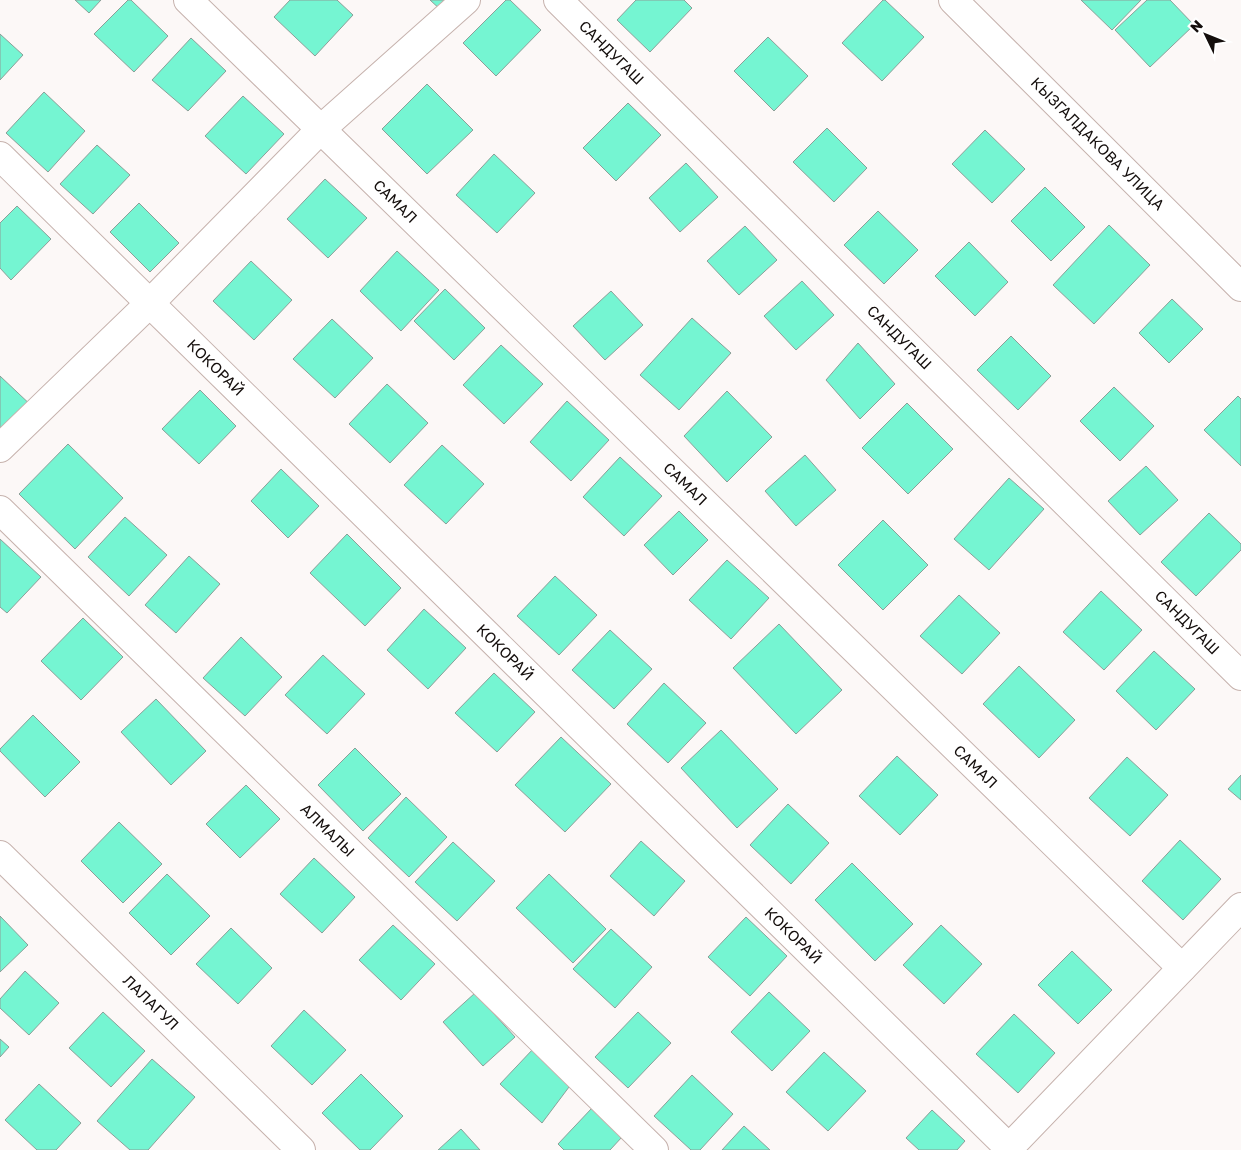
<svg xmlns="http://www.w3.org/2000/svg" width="1241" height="1150" viewBox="0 0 1241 1150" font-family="'Golos Text',sans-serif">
<rect width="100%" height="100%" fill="#fcf8f7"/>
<g fill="#75f5d2" stroke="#8b9f98">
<path d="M 75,0 L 101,0 L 89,13 Z"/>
<path d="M 128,0 L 131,0 L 168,36 L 134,72 L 94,34 Z"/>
<path d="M 290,0 L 337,0 L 353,15 L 315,56 L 274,17 Z"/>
<path d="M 430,0 L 452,0 L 442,11 Z"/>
<path d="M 506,0 L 510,0 L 541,30 L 496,76 L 463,43 Z"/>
<path d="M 636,0 L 684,0 L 692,8 L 650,52 L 617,20 Z"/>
<path d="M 883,0 L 885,0 L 924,37 L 882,81 L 842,43 Z"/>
<path d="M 1081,0 L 1141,0 L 1112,30 Z"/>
<path d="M 1147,0 L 1170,0 L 1194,25 L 1150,67 L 1115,30 Z"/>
<path d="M 0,34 L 23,55 L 0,80 Z"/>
<path d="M 768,37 L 808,76 L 774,111 L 734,71 Z"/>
<path d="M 191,38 L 226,71 L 188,111 L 152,80 Z"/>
<path d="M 427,84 L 473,130 L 427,174 L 382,129 Z"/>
<path d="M 44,92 L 85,131 L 48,172 L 6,133 Z"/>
<path d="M 243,96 L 284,134 L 246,174 L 205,136 Z"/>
<path d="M 628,103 L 661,135 L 616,181 L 583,148 Z"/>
<path d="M 827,128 L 867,168 L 834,202 L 793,162 Z"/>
<path d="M 985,130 L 1025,169 L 992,203 L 952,164 Z"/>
<path d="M 97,145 L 130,175 L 93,214 L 60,184 Z"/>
<path d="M 494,154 L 535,193 L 497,233 L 456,195 Z"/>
<path d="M 686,163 L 718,197 L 680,232 L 649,198 Z"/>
<path d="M 325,179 L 367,218 L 328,258 L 287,219 Z"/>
<path d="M 1045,187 L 1085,227 L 1051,261 L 1011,221 Z"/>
<path d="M 139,203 L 179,243 L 150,272 L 110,232 Z"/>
<path d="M 17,206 L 51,239 L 11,280 L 0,268 L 0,223 Z"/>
<path d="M 878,211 L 918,250 L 884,284 L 844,245 Z"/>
<path d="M 1109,225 L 1150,265 L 1094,324 L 1053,285 Z"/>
<path d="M 745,226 L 777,260 L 739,295 L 707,261 Z"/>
<path d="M 969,242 L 1008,282 L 975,316 L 935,276 Z"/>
<path d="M 397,251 L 439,290 L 401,331 L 360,291 Z"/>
<path d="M 251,261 L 292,300 L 254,340 L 213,301 Z"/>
<path d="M 802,281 L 834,315 L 796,350 L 764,316 Z"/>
<path d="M 445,289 L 485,328 L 454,360 L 414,321 Z"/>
<path d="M 611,291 L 643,325 L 605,360 L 573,326 Z"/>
<path d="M 1172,299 L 1203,329 L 1169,363 L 1139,333 Z"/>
<path d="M 692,318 L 731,353 L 679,410 L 640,375 Z"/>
<path d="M 332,319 L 373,358 L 335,398 L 293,359 Z"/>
<path d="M 1011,336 L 1051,376 L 1018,410 L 977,370 Z"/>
<path d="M 858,343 L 895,384 L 860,419 L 826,380 Z"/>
<path d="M 501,345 L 543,384 L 504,424 L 463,385 Z"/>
<path d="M 0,376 L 35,409 L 0,447 Z"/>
<path d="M 387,384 L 428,423 L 390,463 L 349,424 Z"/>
<path d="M 1114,387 L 1154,426 L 1120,461 L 1080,421 Z"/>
<path d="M 200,390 L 236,426 L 199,464 L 162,429 Z"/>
<path d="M 727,391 L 772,437 L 727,482 L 684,436 Z"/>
<path d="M 1238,396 L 1241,399 L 1241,466 L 1204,430 Z"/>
<path d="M 567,401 L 609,440 L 571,481 L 530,442 Z"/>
<path d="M 907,403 L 953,449 L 908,494 L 862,448 Z"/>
<path d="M 68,444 L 123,498 L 75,549 L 19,494 Z"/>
<path d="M 442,445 L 484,484 L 446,524 L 404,485 Z"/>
<path d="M 805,455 L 836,490 L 796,526 L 765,491 Z"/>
<path d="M 620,457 L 662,496 L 624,536 L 583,497 Z"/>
<path d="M 1146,466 L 1178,500 L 1140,535 L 1108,501 Z"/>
<path d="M 281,469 L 319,506 L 288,538 L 251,501 Z"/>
<path d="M 1009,478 L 1044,509 L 989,570 L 954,539 Z"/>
<path d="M 679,511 L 708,540 L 673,575 L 644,545 Z"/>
<path d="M 1209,513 L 1241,544 L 1241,550 L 1196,596 L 1161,562 Z"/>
<path d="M 125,517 L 167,555 L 129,596 L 88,557 Z"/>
<path d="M 883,520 L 928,565 L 883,610 L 838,565 Z"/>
<path d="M 347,534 L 401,588 L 365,626 L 310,573 Z"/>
<path d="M 0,539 L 41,577 L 7,613 L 0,607 Z"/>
<path d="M 189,556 L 220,584 L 176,633 L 145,605 Z"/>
<path d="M 727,560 L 769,598 L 731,639 L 689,600 Z"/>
<path d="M 555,576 L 597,615 L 559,655 L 517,616 Z"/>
<path d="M 1101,591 L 1142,630 L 1104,670 L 1063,632 Z"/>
<path d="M 959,595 L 1000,633 L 962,674 L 920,636 Z"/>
<path d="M 424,609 L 466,648 L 428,689 L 387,650 Z"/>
<path d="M 83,618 L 123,657 L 81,700 L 41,661 Z"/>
<path d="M 779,624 L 842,690 L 796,734 L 733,668 Z"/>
<path d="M 610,630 L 652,669 L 614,709 L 572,670 Z"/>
<path d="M 241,637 L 282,677 L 245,716 L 203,678 Z"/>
<path d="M 1154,651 L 1195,689 L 1156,730 L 1116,691 Z"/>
<path d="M 323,655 L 365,694 L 327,734 L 285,695 Z"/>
<path d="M 1019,666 L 1075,720 L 1039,758 L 983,704 Z"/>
<path d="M 494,673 L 535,712 L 497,752 L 455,713 Z"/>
<path d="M 664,683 L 706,723 L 668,763 L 627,724 Z"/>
<path d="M 156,699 L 206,751 L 171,785 L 121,732 Z"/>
<path d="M 33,715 L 80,762 L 45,797 L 0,751 L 0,749 Z"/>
<path d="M 721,730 L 778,789 L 737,828 L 681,768 Z"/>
<path d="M 561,737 L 611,784 L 565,832 L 515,785 Z"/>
<path d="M 355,748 L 401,794 L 363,831 L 318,785 Z"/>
<path d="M 897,756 L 938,795 L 900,835 L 859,796 Z"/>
<path d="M 1127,757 L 1168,795 L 1130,836 L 1089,798 Z"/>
<path d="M 1241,775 L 1241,800 L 1228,789 Z"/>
<path d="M 246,785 L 280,819 L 240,858 L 206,824 Z"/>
<path d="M 406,797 L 447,837 L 409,877 L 368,838 Z"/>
<path d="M 788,804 L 829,843 L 791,884 L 750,845 Z"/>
<path d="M 119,822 L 162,864 L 123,903 L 81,861 Z"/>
<path d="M 1180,840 L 1221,879 L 1183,920 L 1142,881 Z"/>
<path d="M 641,841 L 685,881 L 654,916 L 610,876 Z"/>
<path d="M 453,842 L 495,881 L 457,921 L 415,882 Z"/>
<path d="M 314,858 L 355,897 L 322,933 L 280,894 Z"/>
<path d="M 852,863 L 913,924 L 875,961 L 815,900 Z"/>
<path d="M 167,874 L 210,916 L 171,955 L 129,913 Z"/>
<path d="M 549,874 L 606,929 L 573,963 L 516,908 Z"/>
<path d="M 0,916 L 28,945 L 0,972 Z"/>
<path d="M 746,917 L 787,956 L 750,996 L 708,957 Z"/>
<path d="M 393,925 L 435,964 L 401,1000 L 359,960 Z"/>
<path d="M 941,925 L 982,964 L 944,1004 L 903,965 Z"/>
<path d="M 231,928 L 272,968 L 238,1004 L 196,964 Z"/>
<path d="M 611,929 L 652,967 L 615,1008 L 573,969 Z"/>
<path d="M 1072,951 L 1112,990 L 1078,1024 L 1038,985 Z"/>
<path d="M 25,971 L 59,1003 L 29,1035 L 0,1008 L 0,999 Z"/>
<path d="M 769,992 L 810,1031 L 772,1071 L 731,1032 Z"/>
<path d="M 475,993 L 515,1037 L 483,1066 L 443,1022 Z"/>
<path d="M 304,1010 L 346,1050 L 312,1085 L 271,1046 Z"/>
<path d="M 103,1012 L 145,1051 L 111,1087 L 69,1048 Z"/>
<path d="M 638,1012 L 671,1043 L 628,1088 L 595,1057 Z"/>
<path d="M 1014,1014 L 1055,1053 L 1018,1093 L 976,1054 Z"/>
<path d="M 0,1039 L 9,1047 L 0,1057 Z"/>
<path d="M 534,1048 L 569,1087 L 542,1123 L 500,1084 Z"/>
<path d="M 824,1052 L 866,1091 L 828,1131 L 786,1092 Z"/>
<path d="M 152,1059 L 195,1097 L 148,1150 L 130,1150 L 97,1121 Z"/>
<path d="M 361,1074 L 403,1116 L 370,1150 L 360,1150 L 322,1113 Z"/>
<path d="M 692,1075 L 733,1114 L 700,1150 L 691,1150 L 654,1116 Z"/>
<path d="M 39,1084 L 81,1123 L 56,1150 L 37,1150 L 5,1120 Z"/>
<path d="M 592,1108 L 622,1137 L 610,1150 L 564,1150 L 558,1144 Z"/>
<path d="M 932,1110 L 965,1141 L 957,1150 L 919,1150 L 906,1138 Z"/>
<path d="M 744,1126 L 770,1150 L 722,1150 Z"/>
<path d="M 461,1129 L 480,1150 L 438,1150 Z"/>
</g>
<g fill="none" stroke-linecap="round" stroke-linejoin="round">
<g stroke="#c6b2ad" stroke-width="30">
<g id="minor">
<path id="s1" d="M 188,0 L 1182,968"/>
<path id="s2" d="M 558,0 L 1241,676"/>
<path id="s3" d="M 953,0 L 1241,287"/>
<path id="s4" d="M 0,156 L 1009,1148"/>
<path d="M 0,448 L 150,303 L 320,130 L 466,0"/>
<path id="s5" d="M 0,510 L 654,1150"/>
<path id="s6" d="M 0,855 L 301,1150"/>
<path d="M 1007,1150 L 1241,907"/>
</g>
</g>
<use href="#minor" stroke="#fff" stroke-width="28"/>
</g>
<g text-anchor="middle" stroke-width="5" stroke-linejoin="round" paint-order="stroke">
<g font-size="15" fill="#140e0c" stroke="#fff">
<text dy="5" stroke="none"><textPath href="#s2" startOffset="75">САНДУГАШ</textPath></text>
<text dy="5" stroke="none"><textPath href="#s3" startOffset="204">КЫЗГАЛДАКОВА УЛИЦА</textPath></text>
<text dy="5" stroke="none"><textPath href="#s1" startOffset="289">САМАЛ</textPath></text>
<text dy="5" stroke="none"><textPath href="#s2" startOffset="480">САНДУГАШ</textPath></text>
<text dy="5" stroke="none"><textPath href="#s4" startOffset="302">КОКОРАЙ</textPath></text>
<text dy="5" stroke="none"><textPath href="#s1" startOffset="694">САМАЛ</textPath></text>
<text dy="5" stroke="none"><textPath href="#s2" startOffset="885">САНДУГАШ</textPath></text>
<text dy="5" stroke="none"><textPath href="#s4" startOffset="708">КОКОРАЙ</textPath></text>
<text dy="5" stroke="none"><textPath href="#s1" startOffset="1099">САМАЛ</textPath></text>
<text dy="5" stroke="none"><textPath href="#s5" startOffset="458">АЛМАЛЫ</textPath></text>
<text dy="5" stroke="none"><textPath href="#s4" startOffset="1112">КОКОРАЙ</textPath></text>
<text dy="5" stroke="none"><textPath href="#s6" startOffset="211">ЛАЛАГУЛ</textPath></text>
</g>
</g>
<g transform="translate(1206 35) rotate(313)" stroke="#ffffff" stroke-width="4" paint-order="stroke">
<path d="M0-4L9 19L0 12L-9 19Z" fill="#140e0c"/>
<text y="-8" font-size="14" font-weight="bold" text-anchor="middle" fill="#140e0c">N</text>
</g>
</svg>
